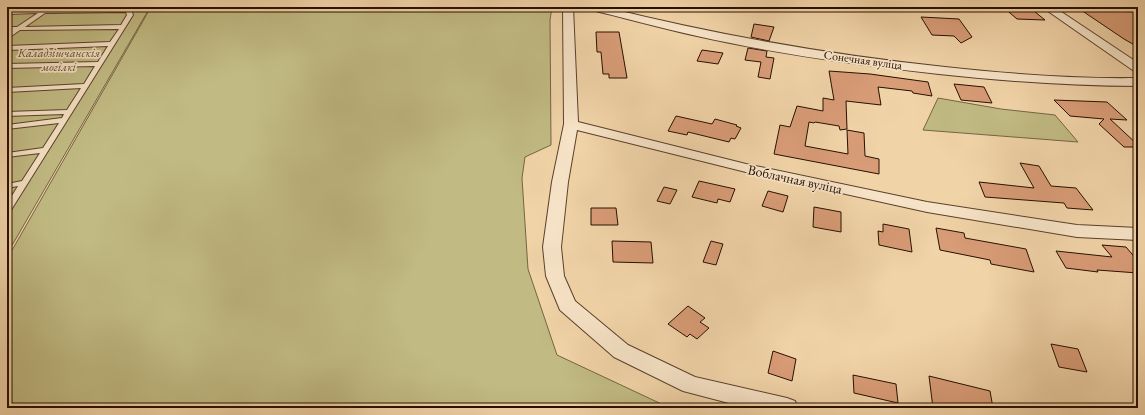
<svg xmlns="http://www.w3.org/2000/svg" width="1145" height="415" viewBox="0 0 1145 415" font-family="'EB Garamond',serif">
<rect width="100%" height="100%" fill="#f1d3a8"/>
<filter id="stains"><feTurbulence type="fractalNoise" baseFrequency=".005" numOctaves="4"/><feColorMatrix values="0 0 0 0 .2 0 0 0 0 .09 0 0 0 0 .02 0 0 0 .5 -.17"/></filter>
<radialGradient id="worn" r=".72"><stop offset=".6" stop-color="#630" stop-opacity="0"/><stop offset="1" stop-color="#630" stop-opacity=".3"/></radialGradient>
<g fill="#c1ba83" stroke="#746542">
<path d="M 7,7 L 148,7 L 149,9 L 7,254 Z"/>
<path d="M 151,7 L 552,7 L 550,20 L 551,145 L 525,157 L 522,178 L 528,269 L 557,355 L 670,408 L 7,408 L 7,259 Z"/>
<path d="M 938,98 L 1001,109 L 1055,115 L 1078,142 L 923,130 Z"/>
</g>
<g fill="#d89c77" stroke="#271000">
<path d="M 1003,7 L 1029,7 L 1045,20 L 1017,19 Z"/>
<path d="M 1081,10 L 1138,12 L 1138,47 L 1124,39 Z"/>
<path d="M 921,17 L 959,19 L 972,37 L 961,43 L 954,36 L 932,35 Z"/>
<path d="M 754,24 L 774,27 L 769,41 L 751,37 Z"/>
<path d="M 596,32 L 619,32 L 627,78 L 609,78 L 609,74 L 603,74 L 601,52 L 597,52 Z"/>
<path d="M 748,48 L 767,51 L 766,57 L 774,58 L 770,79 L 758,77 L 761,62 L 745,60 Z"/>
<path d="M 702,50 L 723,53 L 718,64 L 697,61 Z"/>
<path d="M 829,71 L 870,74 L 928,82 L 932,96 L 913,93 L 912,91 L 878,87 L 881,105 L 846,101 L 847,129 L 840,130 L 839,126 L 815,122 L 814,123 L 809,122 L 805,146 L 848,154 L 847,130 L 864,133 L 865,156 L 879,159 L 879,174 L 774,154 L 780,125 L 790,127 L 797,106 L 823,111 L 823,98 L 834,100 Z"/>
<path d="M 954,84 L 984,87 L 992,103 L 961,100 Z"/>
<path d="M 1054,100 L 1107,102 L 1127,120 L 1110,119 L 1138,145 L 1138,147 L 1124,147 L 1099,124 L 1104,119 L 1070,116 Z"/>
<path d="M 676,116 L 712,124 L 715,119 L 737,125 L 736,126 L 741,128 L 735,139 L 731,138 L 729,142 L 688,132 L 687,135 L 668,131 Z"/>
<path d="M 1020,163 L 1039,166 L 1051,186 L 1076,188 L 1093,210 L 1067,208 L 1064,203 L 985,197 L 979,182 L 1034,188 Z"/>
<path d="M 699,181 L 735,189 L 730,202 L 718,199 L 717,203 L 692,197 Z"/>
<path d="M 664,187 L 677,190 L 670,204 L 657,201 Z"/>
<path d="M 768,191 L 788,196 L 783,212 L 762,206 Z"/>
<path d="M 814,207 L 841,212 L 841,232 L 813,227 Z"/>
<path d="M 591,208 L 616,208 L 618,225 L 591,225 Z"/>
<path d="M 883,224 L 909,229 L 912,252 L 879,245 L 878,231 L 883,232 Z"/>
<path d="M 936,228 L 964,233 L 965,238 L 1026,249 L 1034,272 L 991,264 L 990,260 L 940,250 Z"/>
<path d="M 612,241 L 651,242 L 653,263 L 613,262 Z"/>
<path d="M 711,241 L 723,244 L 716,265 L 703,262 Z"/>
<path d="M 1102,245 L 1126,247 L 1138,261 L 1138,273 L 1097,270 L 1098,272 L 1066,268 L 1056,251 L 1112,257 Z"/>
<path d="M 688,306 L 705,318 L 700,322 L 709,328 L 697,339 L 690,334 L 687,337 L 668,324 Z"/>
<path d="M 1051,344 L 1078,349 L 1087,372 L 1059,367 Z"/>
<path d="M 773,351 L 796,359 L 792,381 L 768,373 Z"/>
<path d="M 853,375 L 896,384 L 898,403 L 854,393 Z"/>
<path d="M 929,376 L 990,391 L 993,408 L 933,408 Z"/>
</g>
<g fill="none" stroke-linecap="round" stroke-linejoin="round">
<g stroke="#5a412a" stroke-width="2">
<path id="service" d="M 124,7 L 130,7 L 133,15 L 11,210 L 7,213 L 7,204 L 18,186 L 7,188 L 7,184 L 22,181 L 40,153 L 7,157 L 7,153 L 43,148 L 59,123 L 7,129 L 7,125 L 62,118 L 64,114 L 7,116 L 7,112 L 67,110 L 81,88 L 7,92 L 7,88 L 84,84 L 95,66 L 7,68 L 7,64 L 98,62 L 108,46 L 7,50 L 7,46 L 110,42 L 119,29 L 20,30 L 7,39 L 7,34 L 13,31 L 7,31 L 7,27 L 17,27 L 38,13 L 7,14 L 7,10 L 125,9 ZM 126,12 L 127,15 L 121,25 L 25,27 L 45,13 Z"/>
</g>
<g stroke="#5a412a" stroke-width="2">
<g id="minor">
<path d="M 563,7 L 573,7 L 578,122 L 746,164 L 927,202 L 1077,225 L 1138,228 L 1138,240 L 1077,237 L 927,212 L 746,172 L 577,130 L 568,182 L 561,247 L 564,276 L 575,301 L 628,345 L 695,377 L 787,398 L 795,401 L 798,408 L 748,408 L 683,391 L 614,357 L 560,310 L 546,276 L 543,247 L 552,182 L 564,124 Z"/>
<path d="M 587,7 L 604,7 C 717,35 830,55 945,67 C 1009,74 1074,79 1138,78 L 1138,86 C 1071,86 1005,81 939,74 C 858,65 777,54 697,36 C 661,28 625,18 588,9 Z"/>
<path d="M 1042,7 L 1054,7 L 1138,63 L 1138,72 L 1134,71 Z"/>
</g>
</g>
<use href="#service" fill="#f6e2c6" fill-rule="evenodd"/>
<use href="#minor" fill="#f6e2c6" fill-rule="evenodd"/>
</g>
<g text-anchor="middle" stroke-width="3.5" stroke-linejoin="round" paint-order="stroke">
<g font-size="12" font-style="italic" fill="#5d4c2e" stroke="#f6e2c6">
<text x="59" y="57">Каладзішчанскія<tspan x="59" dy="14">могілкі</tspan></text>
</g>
<g font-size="12" fill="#271000" stroke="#f6e2c6">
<text transform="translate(863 60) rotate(8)" y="4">Сонечная вуліца</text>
</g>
<g font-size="14" fill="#271000" stroke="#f6e2c6">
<text transform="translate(795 179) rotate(12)" y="5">Воблачная вуліца</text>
</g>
</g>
<rect width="1145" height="415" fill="none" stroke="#f1d3a8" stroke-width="24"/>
<rect x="8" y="8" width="1129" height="399" fill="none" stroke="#271000" stroke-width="2"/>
<rect x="12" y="12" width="1121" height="391" fill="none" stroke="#271000"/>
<rect width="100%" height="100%" filter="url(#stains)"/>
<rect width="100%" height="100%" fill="url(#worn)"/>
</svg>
